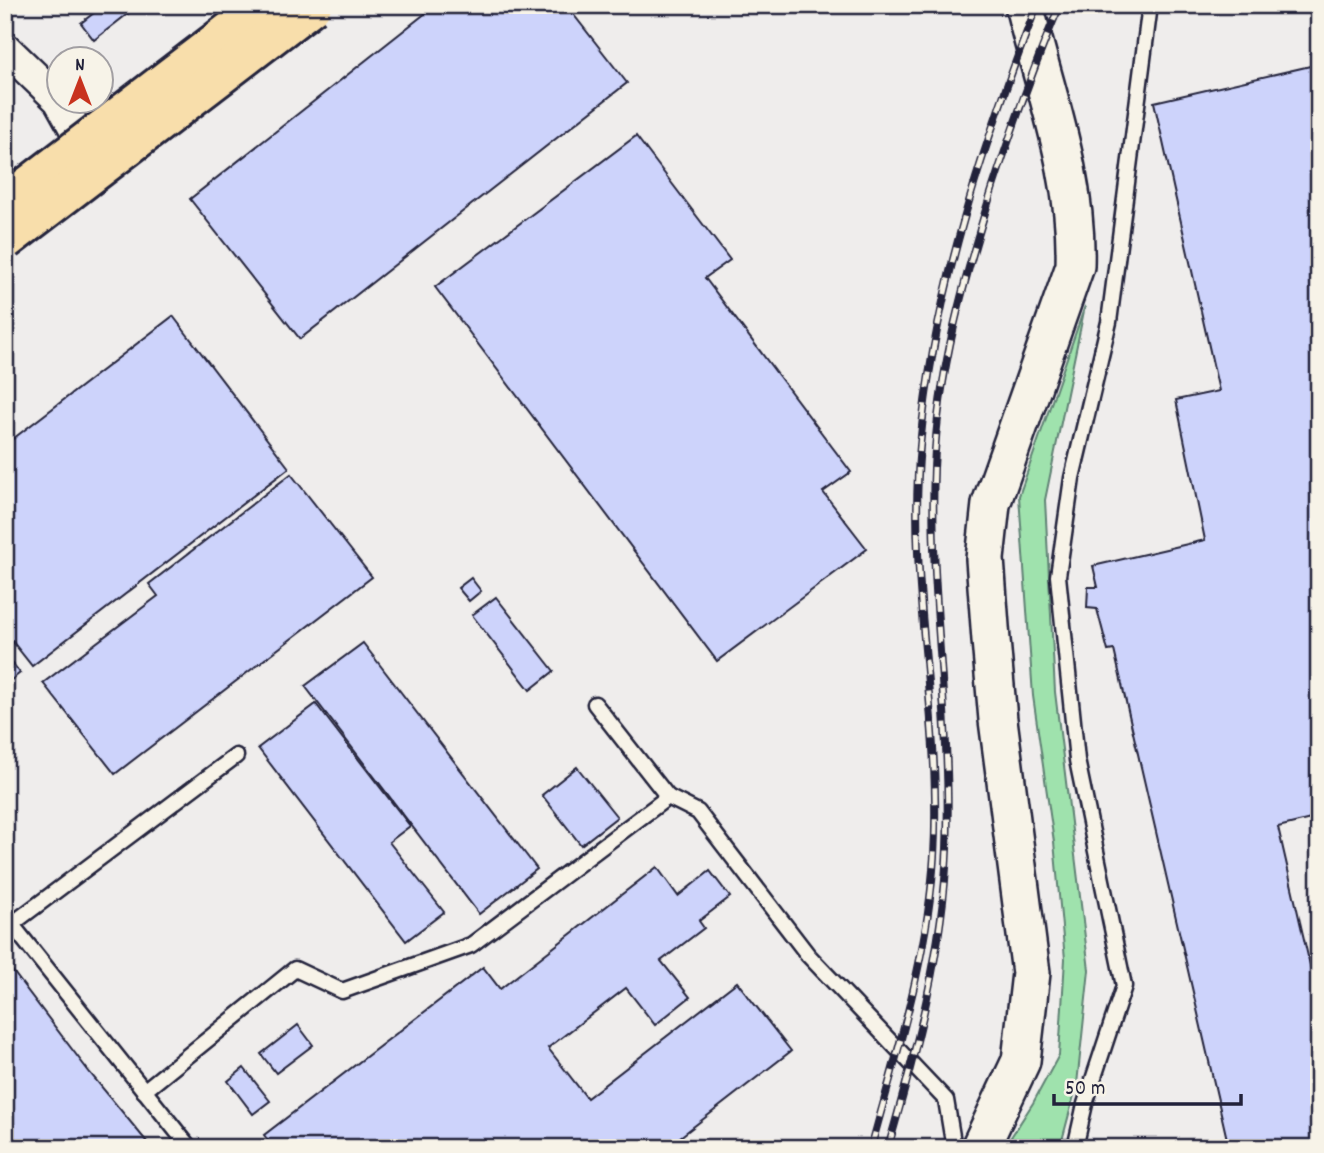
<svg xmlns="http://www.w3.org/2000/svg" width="1324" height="1153" viewBox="0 0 1324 1153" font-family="Dekko,sans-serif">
<rect width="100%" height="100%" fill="#efedec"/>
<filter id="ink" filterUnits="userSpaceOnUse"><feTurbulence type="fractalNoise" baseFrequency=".0143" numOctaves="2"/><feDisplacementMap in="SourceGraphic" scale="14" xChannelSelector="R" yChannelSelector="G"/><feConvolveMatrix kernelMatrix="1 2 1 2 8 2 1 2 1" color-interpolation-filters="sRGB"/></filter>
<g filter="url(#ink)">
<path fill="#9fe2ad" stroke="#608274" stroke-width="2" d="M 1085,306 L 1045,500 L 1055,692 L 1089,970 L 1077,1084 L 1060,1148 L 1004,1148 L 1033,1103 L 1059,1055 L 1065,959 L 1054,842 L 1033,696 L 1019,496 Z"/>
<g fill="#cdd3fb" stroke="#22223b" stroke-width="2">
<path d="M 104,5 L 139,5 L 94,40 L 81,23 Z"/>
<path d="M 436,5 L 566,5 L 627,83 L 300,339 L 190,199 Z"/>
<path d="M 1319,64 L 1319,817 L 1278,827 L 1319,1004 L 1319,1148 L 1229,1148 L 1114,650 L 1108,651 L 1097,609 L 1087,608 L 1088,587 L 1098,587 L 1093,566 L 1205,540 L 1176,400 L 1219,391 L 1154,102 Z"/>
<path d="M 636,136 L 730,260 L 705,278 L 851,472 L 823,492 L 867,549 L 717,661 L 435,287 Z"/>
<path d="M 173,316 L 289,468 L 32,666 L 5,632 L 5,445 Z"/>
<path d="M 291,474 L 372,577 L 115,774 L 43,683 L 158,596 L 149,584 Z"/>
<path d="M 471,578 L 481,591 L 469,601 L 458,588 Z"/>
<path d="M 496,597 L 554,671 L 530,690 L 472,615 Z"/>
<path d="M 363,643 L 537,869 L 479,914 L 305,686 Z"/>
<path d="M 5,653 L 20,673 L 5,685 Z"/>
<path d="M 316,704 L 410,826 L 389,842 L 444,912 L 406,941 L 258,748 Z"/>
<path d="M 577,767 L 617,817 L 581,845 L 542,795 Z"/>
<path d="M 657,867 L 678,896 L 710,871 L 730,897 L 699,921 L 704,928 L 661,961 L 690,997 L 655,1025 L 626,988 L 548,1048 L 587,1098 L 737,982 L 791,1051 L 666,1148 L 274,1148 L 264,1135 L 483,967 L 500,989 Z"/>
<path d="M 5,961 L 90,1073 L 152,1148 L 5,1148 Z"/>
<path d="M 298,1025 L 313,1045 L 276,1073 L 261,1054 Z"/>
<path d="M 244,1068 L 270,1101 L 253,1114 L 228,1081 Z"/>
</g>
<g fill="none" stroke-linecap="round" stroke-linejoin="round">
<g stroke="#22223b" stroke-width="19">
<g id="service">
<path d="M 668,797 L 698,812 L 808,955 L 946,1100 L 954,1148"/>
<path d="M 5,916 L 190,1148"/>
<path d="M 12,924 L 236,756"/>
<path d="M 144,1091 L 295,969 L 342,991 L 471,945 L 668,797 L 595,704"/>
<path d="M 1075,1148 L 1085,1104 L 1124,986 L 1077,760 L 1058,576 L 1072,478 L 1109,322 L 1150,5"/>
</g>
</g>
<g stroke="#22223b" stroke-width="35">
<path id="minor" d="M 5,48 L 59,100 L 93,161"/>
</g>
<g stroke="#22223b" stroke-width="42">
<path id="tertiary" d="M 980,1148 L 1021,1061 L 1031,973 L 998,720 L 991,640 L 985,559 L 991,504 L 1075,266 C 1078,176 1045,92 1024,5"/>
</g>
<use href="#service" stroke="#f7f3e8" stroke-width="14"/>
<use href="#minor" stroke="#f7f3e8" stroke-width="30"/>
<use href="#tertiary" stroke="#f7f3e8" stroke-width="37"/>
<g stroke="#22223b" stroke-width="8">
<g id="rail">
<path d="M 871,1148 C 897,1052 928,956 934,856 C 942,719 907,583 920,446 C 934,293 982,148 1037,5"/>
<path d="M 888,1148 C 916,1051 943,950 947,849 C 952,722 929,595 934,468 C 938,371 964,279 993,187 C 1013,126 1034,65 1060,5"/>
</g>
</g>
<use href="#rail" stroke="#f7f3e8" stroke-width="5" stroke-dasharray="16" stroke-linecap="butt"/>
<g stroke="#22223b" stroke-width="44" stroke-linecap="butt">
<g id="motorway-bridge">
<path d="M 5,204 L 265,5"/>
<path d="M 5,240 L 312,5"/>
</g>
</g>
<use href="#motorway-bridge" stroke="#f8deab" stroke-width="38"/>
</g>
</g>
<rect width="1324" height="1153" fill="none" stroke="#f7f3e8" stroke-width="28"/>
<rect x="14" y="14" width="1296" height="1125" fill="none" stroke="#22223b" stroke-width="2.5" filter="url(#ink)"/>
<g transform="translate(80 80)"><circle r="33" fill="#f7f3e8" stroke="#a29fa3" stroke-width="2"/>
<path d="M0-5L12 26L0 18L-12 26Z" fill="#c8321e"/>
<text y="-10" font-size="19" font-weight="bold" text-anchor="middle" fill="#22223b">N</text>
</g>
<path d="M1054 1094v10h187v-10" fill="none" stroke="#22223b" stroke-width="3.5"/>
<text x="1065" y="1094" font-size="21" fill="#22223b" stroke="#f7f3e8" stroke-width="5" paint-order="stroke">50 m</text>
</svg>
